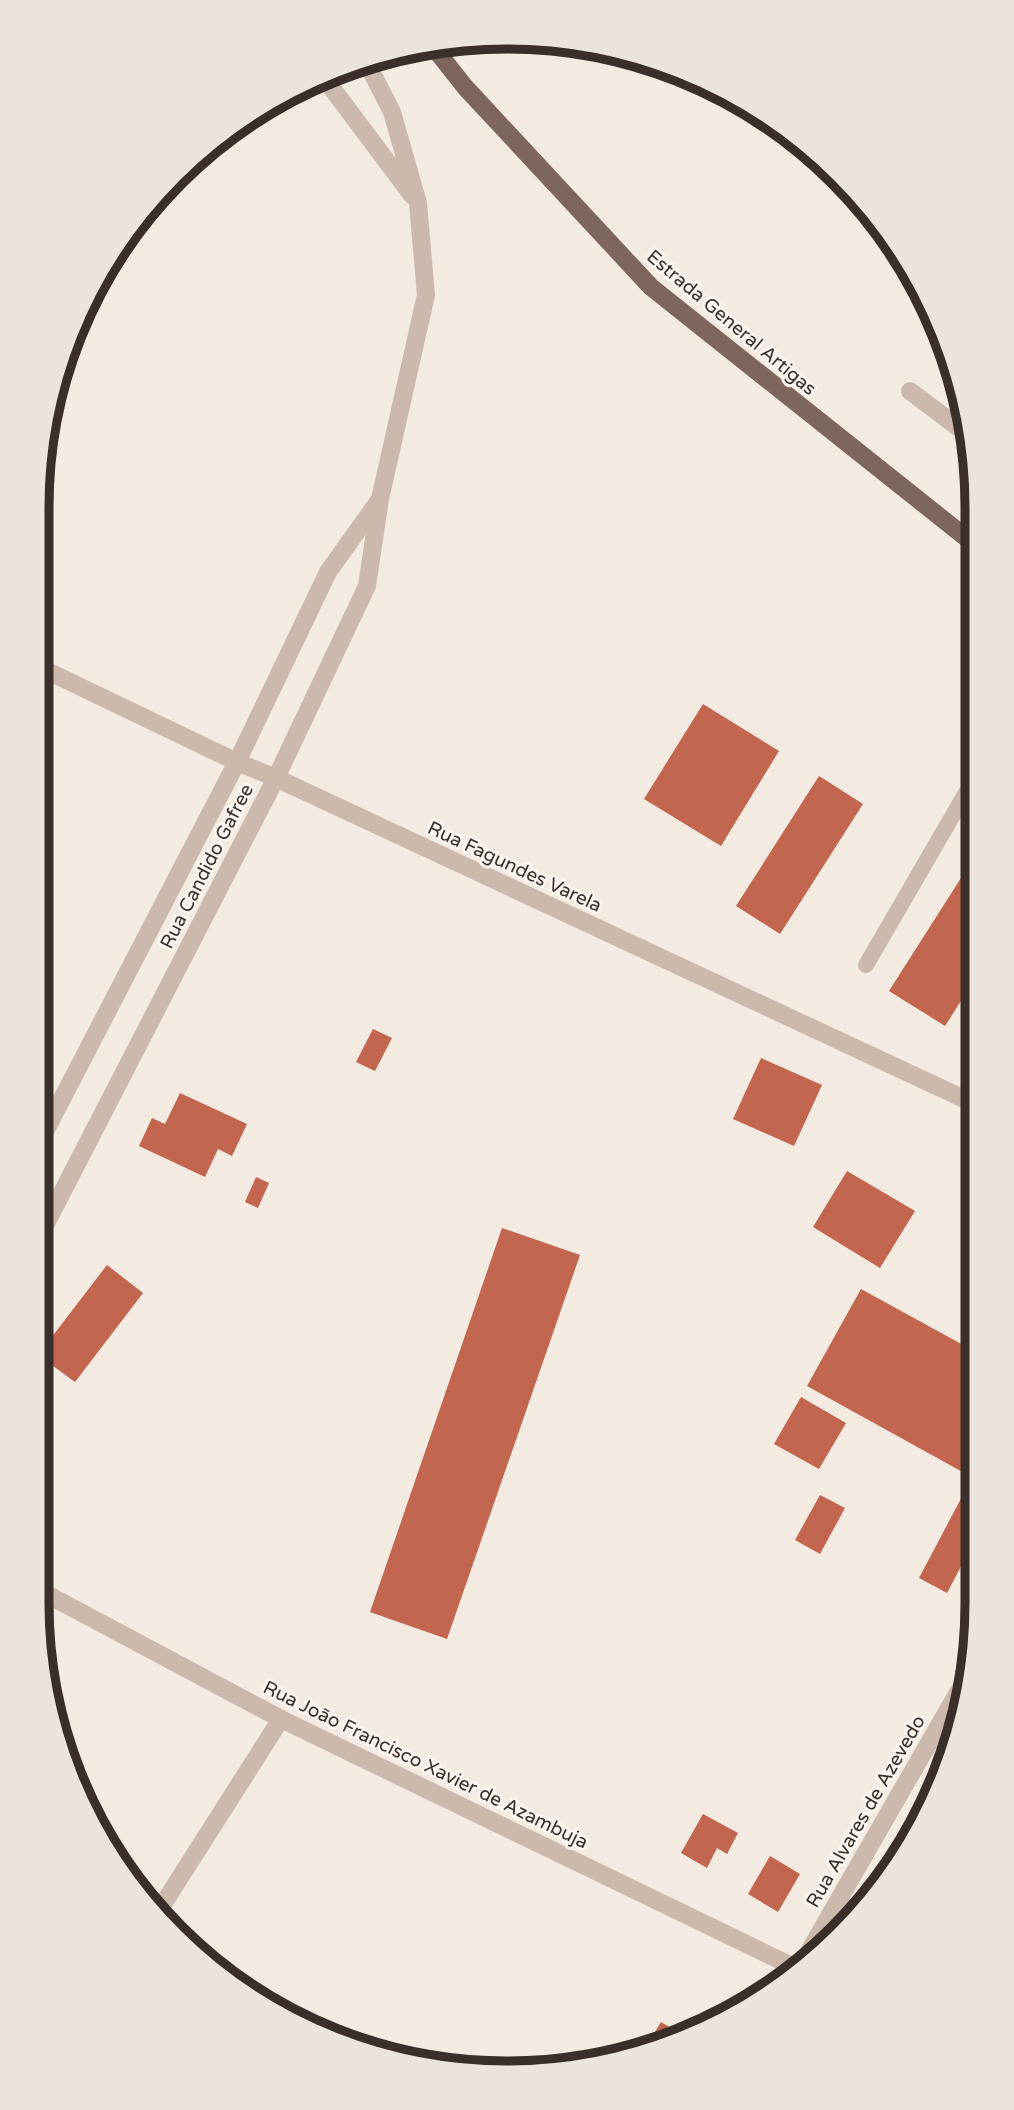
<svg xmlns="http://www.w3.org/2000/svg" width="1014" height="2110" viewBox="0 0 1014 2110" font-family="'Varela Round',sans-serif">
<rect width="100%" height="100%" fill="#f3eae1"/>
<g fill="#c3664f">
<path d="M 703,704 L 779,751 L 721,846 L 644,799 Z"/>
<path d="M 819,776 L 863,804 L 780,934 L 736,906 Z"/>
<path d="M 975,856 L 975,979 L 945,1026 L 889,991 Z"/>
<path d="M 373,1029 L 392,1038 L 375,1071 L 356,1062 Z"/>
<path d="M 761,1058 L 822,1085 L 794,1146 L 733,1119 Z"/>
<path d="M 180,1093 L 247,1124 L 232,1156 L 218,1149 L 205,1177 L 139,1146 L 152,1118 L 165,1124 Z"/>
<path d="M 847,1171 L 915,1211 L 880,1268 L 813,1227 Z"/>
<path d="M 256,1177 L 269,1183 L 258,1208 L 245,1202 Z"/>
<path d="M 502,1228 L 580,1255 L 447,1639 L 370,1612 Z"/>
<path d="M 107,1265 L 143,1293 L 75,1382 L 38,1355 Z"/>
<path d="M 861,1289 L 976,1352 L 977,1480 L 807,1386 Z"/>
<path d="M 801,1397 L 846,1423 L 819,1469 L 774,1444 Z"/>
<path d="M 965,1491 L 977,1497 L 977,1536 L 947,1593 L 919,1578 Z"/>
<path d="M 820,1495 L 845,1508 L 820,1554 L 795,1540 Z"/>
<path d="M 703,1814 L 738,1833 L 727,1854 L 717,1848 L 707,1868 L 681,1853 Z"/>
<path d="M 770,1856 L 800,1874 L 778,1912 L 748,1894 Z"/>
<path d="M 661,2022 L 683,2035 L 647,2045 Z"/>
<path d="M 574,2055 L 589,2063 L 566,2069 Z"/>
</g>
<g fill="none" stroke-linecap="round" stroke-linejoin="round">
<path stroke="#ccb9ad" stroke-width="16" d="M 866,965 L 974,779"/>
<g stroke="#ccb9ad" stroke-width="18">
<path d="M 322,75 L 412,195"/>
<path d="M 910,391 L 971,437"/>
<path d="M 37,666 L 237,762 L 276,778 L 975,1104"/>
<path d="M 37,1147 L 237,762 L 328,572 L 378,502"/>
<path d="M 37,1241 L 276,778 L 367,586 L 380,499 L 426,295 L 418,203 L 392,112 L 366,61"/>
<path d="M 37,1589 L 281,1719 L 800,1970"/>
<path d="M 158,1912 L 281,1719"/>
<path d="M 796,1974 L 971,1670"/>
</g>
<path stroke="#7c665d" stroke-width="18" d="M 431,44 L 465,87 L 651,287 L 974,544"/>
</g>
<g text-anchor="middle" stroke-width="6" stroke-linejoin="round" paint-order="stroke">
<g font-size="19" fill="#3a2f2b" stroke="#faf4ee">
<text transform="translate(732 322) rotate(40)" y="7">Estrada General Artigas</text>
<text transform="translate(206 866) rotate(-63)" y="7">Rua Candido Gafree</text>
<text transform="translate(515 866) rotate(25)" y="7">Rua Fagundes Varela</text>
<text transform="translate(426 1764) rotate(26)" y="7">Rua João Francisco Xavier de Azambuja</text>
<text transform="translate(865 1811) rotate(-60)" y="7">Rua Alvares de Azevedo</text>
</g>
</g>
<path d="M0 0H1014V2110H0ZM507 49H507A458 458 0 0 1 965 507V1603A458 458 0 0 1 507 2061H507A458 458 0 0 1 49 1603V507A458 458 0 0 1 507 49Z" fill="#ebe4de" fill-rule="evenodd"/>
<path fill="none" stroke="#3a2f2b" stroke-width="9" d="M507 49H507A458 458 0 0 1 965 507V1603A458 458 0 0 1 507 2061H507A458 458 0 0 1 49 1603V507A458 458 0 0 1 507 49Z"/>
</svg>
